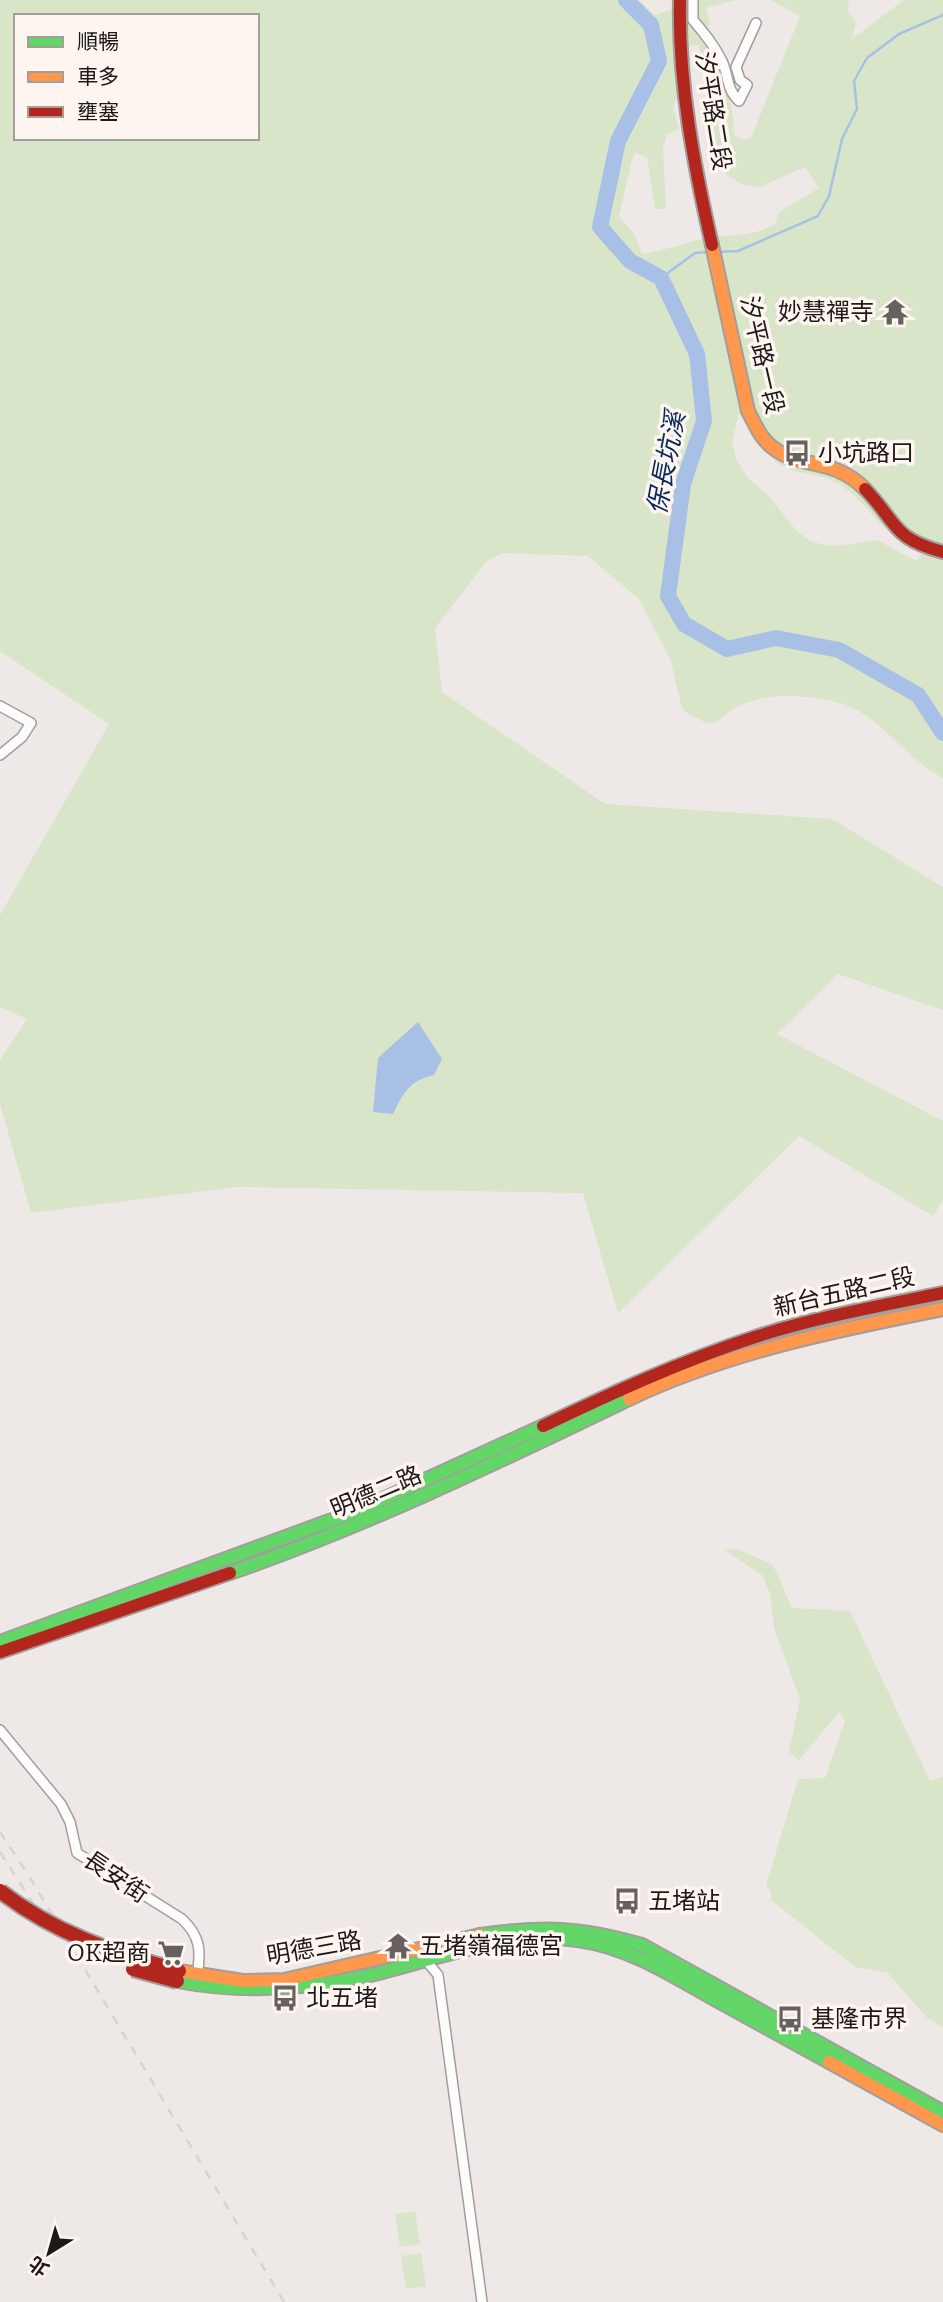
<svg xmlns="http://www.w3.org/2000/svg" width="943" height="2302" viewBox="0 0 943 2302" font-family="Bitter,'Noto Sans TC',serif">
<rect width="100%" height="100%" fill="#eee8e6"/>
<g fill="#d9e5c9" fill-rule="evenodd">
<path d="M 0,0 L 639,0 L 655,15 L 687,4 L 688,0 L 736,0 L 706,8 L 710,24 L 697,35 C 719,62 734,99 734,135 L 744,140 L 751,138 L 800,16 L 771,0 L 849,0 L 848,11 L 856,23 L 852,39 L 904,0 L 943,0 L 943,778 C 904,758 876,710 836,702 C 808,696 773,692 746,703 C 713,716 723,737 682,709 L 671,661 L 639,599 L 588,556 L 502,553 L 486,562 L 435,628 L 442,692 L 605,804 L 832,819 L 943,887 L 943,1010 L 838,974 L 777,1034 L 943,1121 L 943,1200 L 933,1216 L 799,1136 L 618,1313 L 583,1193 L 236,1187 L 31,1213 L 0,1104 L 0,1060 L 27,1019 L 0,1007 L 0,915 L 109,724 L 0,651 ZM 16,16 L 257,16 L 257,138 L 16,138 ZM 699,45 L 715,137 L 715,157 L 726,174 L 741,184 L 760,187 L 805,167 L 819,188 L 778,213 L 776,223 C 749,240 730,232 701,239 C 681,244 663,251 642,254 L 635,235 L 619,216 L 632,160 L 636,153 L 647,158 L 655,209 L 666,209 L 663,148 L 667,134 L 679,129 L 673,107 L 679,92 L 674,47 ZM 739,414 C 754,434 768,465 795,471 C 815,476 826,474 845,488 C 863,501 874,519 891,534 C 900,542 912,547 922,554 L 916,561 L 877,540 L 838,546 L 824,545 L 810,541 L 795,529 L 767,494 L 748,478 L 736,459 L 732,440 Z"/>
<path d="M 738,1549 L 773,1565 L 792,1608 L 850,1611 L 930,1781 L 943,1777 L 943,2027 L 927,2018 L 887,1972 L 855,1967 L 771,1900 L 771,1891 L 766,1886 L 798,1779 L 825,1778 L 845,1721 L 839,1712 L 799,1760 L 789,1752 L 800,1699 L 774,1628 L 770,1593 L 762,1575 L 725,1550 Z"/>
<path d="M 415,2211 L 420,2244 L 400,2247 L 395,2214 Z"/>
<path d="M 421,2253 L 426,2286 L 406,2289 L 401,2256 Z"/>
</g>
<path fill="#a8c0e6" d="M 418,1022 L 442,1059 L 434,1075 C 410,1080 403,1093 393,1114 L 373,1112 L 378,1058 Z"/>
<g fill="none" stroke-linecap="round" stroke-linejoin="round">
<g stroke="#a8c0e6" stroke-width="2.5">
<path d="M 716,252 L 738,251 L 818,216 L 829,196 L 842,139 L 857,109 L 854,81 L 867,58 L 899,34 L 943,15"/>
<path d="M 661,278 L 695,253 L 709,252"/>
</g>
<path stroke="#a8c0e6" stroke-width="16" d="M 626,0 L 651,25 L 659,61 L 618,141 L 600,227 L 630,261 L 661,278 L 697,354 L 704,421 L 683,484 L 668,596 L 684,624 L 727,649 L 776,638 L 839,650 L 918,695 L 943,733"/>
<g stroke="#a39e9c" stroke-width="12">
<g id="street">
<path d="M 693,0 L 693,20 C 705,34 714,45 722,61 C 729,76 726,89 739,101 L 747,85 L 740,80 L 736,67 L 756,23"/>
<path d="M 0,706 L 31,723 L 22,737 L 0,755"/>
<path d="M 0,1730 L 61,1804 L 70,1822 L 77,1853 L 182,1919 C 201,1937 201,1951 197,1977"/>
<path d="M 424,1958 L 438,1975 L 482,2302"/>
</g>
</g>
<g stroke="#a39e9c" stroke-width="16">
<g id="fast">
<path d="M 230,1573 C 368,1525 498,1462 629,1399"/>
<path d="M 0,1642 L 359,1510 L 543,1426"/>
<path d="M 480,1935 C 544,1926 579,1927 642,1945 L 943,2112"/>
<path d="M 177,1981 C 241,1993 302,1990 366,1976 C 434,1960 507,1930 578,1940 C 627,1947 667,1972 709,1996 C 749,2018 789,2040 829,2062"/>
</g>
</g>
<g stroke="#a39e9c" stroke-width="16">
<g id="slow">
<path d="M 712,245 L 748,411 C 755,424 760,438 772,447 C 800,470 832,456 865,489"/>
<path d="M 629,1399 C 728,1352 837,1330 943,1309"/>
<path d="M 179,1971 L 243,1981 L 284,1980 L 480,1935"/>
<path d="M 829,2062 L 943,2125"/>
</g>
</g>
<g stroke="#a39e9c" stroke-width="16">
<g id="jam">
<path d="M 680,0 C 678,82 694,166 712,245"/>
<path d="M 865,489 C 898,523 891,538 943,552"/>
<path d="M 543,1426 C 612,1393 682,1361 755,1337 C 817,1317 880,1306 943,1293"/>
<path d="M 0,1652 L 230,1573"/>
</g>
</g>
<use href="#street" stroke="#fcfcfb" stroke-width="9"/>
<use href="#fast" stroke="#63d668" stroke-width="12"/>
<use href="#slow" stroke="#ff974d" stroke-width="12"/>
<use href="#jam" stroke="#b3261e" stroke-width="12"/>
<g stroke="#d5d4d2" stroke-width="2.5" stroke-dasharray="9 9" stroke-linecap="butt">
<path d="M 0,1832 L 29,1876 L 284,2302"/>
<path d="M 0,1852 L 34,1905"/>
</g>
<g stroke="#a39e9c" stroke-width="18" stroke-linecap="butt">
<g id="jam-bridge">
<path d="M 0,1891 C 54,1933 114,1953 179,1971"/>
<path d="M 133,1969 L 177,1981"/>
</g>
</g>
<use href="#jam-bridge" stroke="#b3261e" stroke-width="14"/>
</g>
<defs>
<g id="temple-bare" transform="scale(2.1)"><path d="M0-6L5-2H3V0L6.5 2.5H4V6H1.5V3h-3V6H-4V2.5H-6.5L-3 0V-2H-5Z" fill="#66615f" stroke="#fef5f1" stroke-width="2.5" paint-order="stroke"/></g>
<g id="bus-bare" transform="scale(2.1)"><path d="M-5-6H5V4H4V6H2V4H-2V6H-4V4H-5ZM-3.5-4V0h7V-4ZM-3.5 1.2v1.5H-2V1.2ZM2 1.2v1.5H3.5V1.2Z" fill="#66615f" stroke="#fef5f1" stroke-width="2.5" paint-order="stroke"/></g>
<g id="supermarket-bare" transform="scale(2.1)"><path d="M-6-5.5h2.5l.6 2H6L4.5 2H-2.5L-4.4-4H-6ZM-1.5 3.2a1.3 1.3 0 1 0 .1 0ZM3 3.2a1.3 1.3 0 1 0 .1 0Z" fill="#66615f" stroke="#fef5f1" stroke-width="2.5" paint-order="stroke"/></g>
</defs>
<g fill-rule="evenodd">
<use href="#temple-bare" x="895" y="312"/>
<use href="#bus-bare" x="797" y="453"/>
<use href="#bus-bare" x="627" y="1901"/>
<use href="#temple-bare" x="398" y="1946"/>
<use href="#supermarket-bare" x="171" y="1953"/>
<use href="#bus-bare" x="285" y="1998"/>
<use href="#bus-bare" x="790" y="2019"/>
</g>
<g text-anchor="middle" stroke-width="7" stroke-linejoin="round" paint-order="stroke">
<g font-size="24" fill="#1c1917" stroke="#fef5f1">
<text transform="translate(713 111) rotate(81)" y="8">汐平路二段</text>
<text transform="translate(762 355) rotate(77)" y="8">汐平路一段</text>
<text transform="translate(844 1292) rotate(-13)" y="8">新台五路二段</text>
<text transform="translate(376 1492) rotate(-23)" y="8">明德二路</text>
<text transform="translate(116 1877) rotate(34)" y="8">長安街</text>
<text transform="translate(314 1948) rotate(-10)" y="8">明德三路</text>
</g>
<g font-size="24" fill="#1c1917" stroke="#fef5f1" text-anchor="start">
<text x="874" y="320" text-anchor="end">妙慧禪寺</text>
<text x="818" y="461">小坑路口</text>
<text x="648" y="1909">五堵站</text>
<text x="419" y="1954">五堵嶺福德宮</text>
<text x="150" y="1961" text-anchor="end">OK超商</text>
<text x="306" y="2006">北五堵</text>
<text x="811" y="2027">基隆市界</text>
</g>
<g font-size="26" font-style="italic" fill="#072959" stroke="#fef5f1">
<text transform="translate(666 463) rotate(-79)" y="9">保長坑溪</text>
</g>
</g>
<rect x="14" y="14" width="245" height="126" fill="#fef5f1" stroke="#a49d9a" stroke-width="2"/>
<rect x="28" y="37" width="35" height="10" fill="#63d668" stroke="#a49d9a" stroke-width="2"/>
<text x="77" y="49" font-size="21" fill="#1c1917">順暢</text>
<rect x="28" y="72" width="35" height="10" fill="#ff974d" stroke="#a49d9a" stroke-width="2"/>
<text x="77" y="84" font-size="21" fill="#1c1917">車多</text>
<rect x="28" y="107" width="35" height="10" fill="#b3261e" stroke="#a49d9a" stroke-width="2"/>
<text x="77" y="119" font-size="21" fill="#1c1917">壅塞</text>
<g transform="translate(49 2253) rotate(217)" stroke="#fef5f1" stroke-width="5" paint-order="stroke">
<path d="M0-5L12 26L0 18L-12 26Z" fill="#1c1917"/>
<text y="-10" font-size="19" font-weight="bold" text-anchor="middle" fill="#1c1917">北</text>
</g>
</svg>
